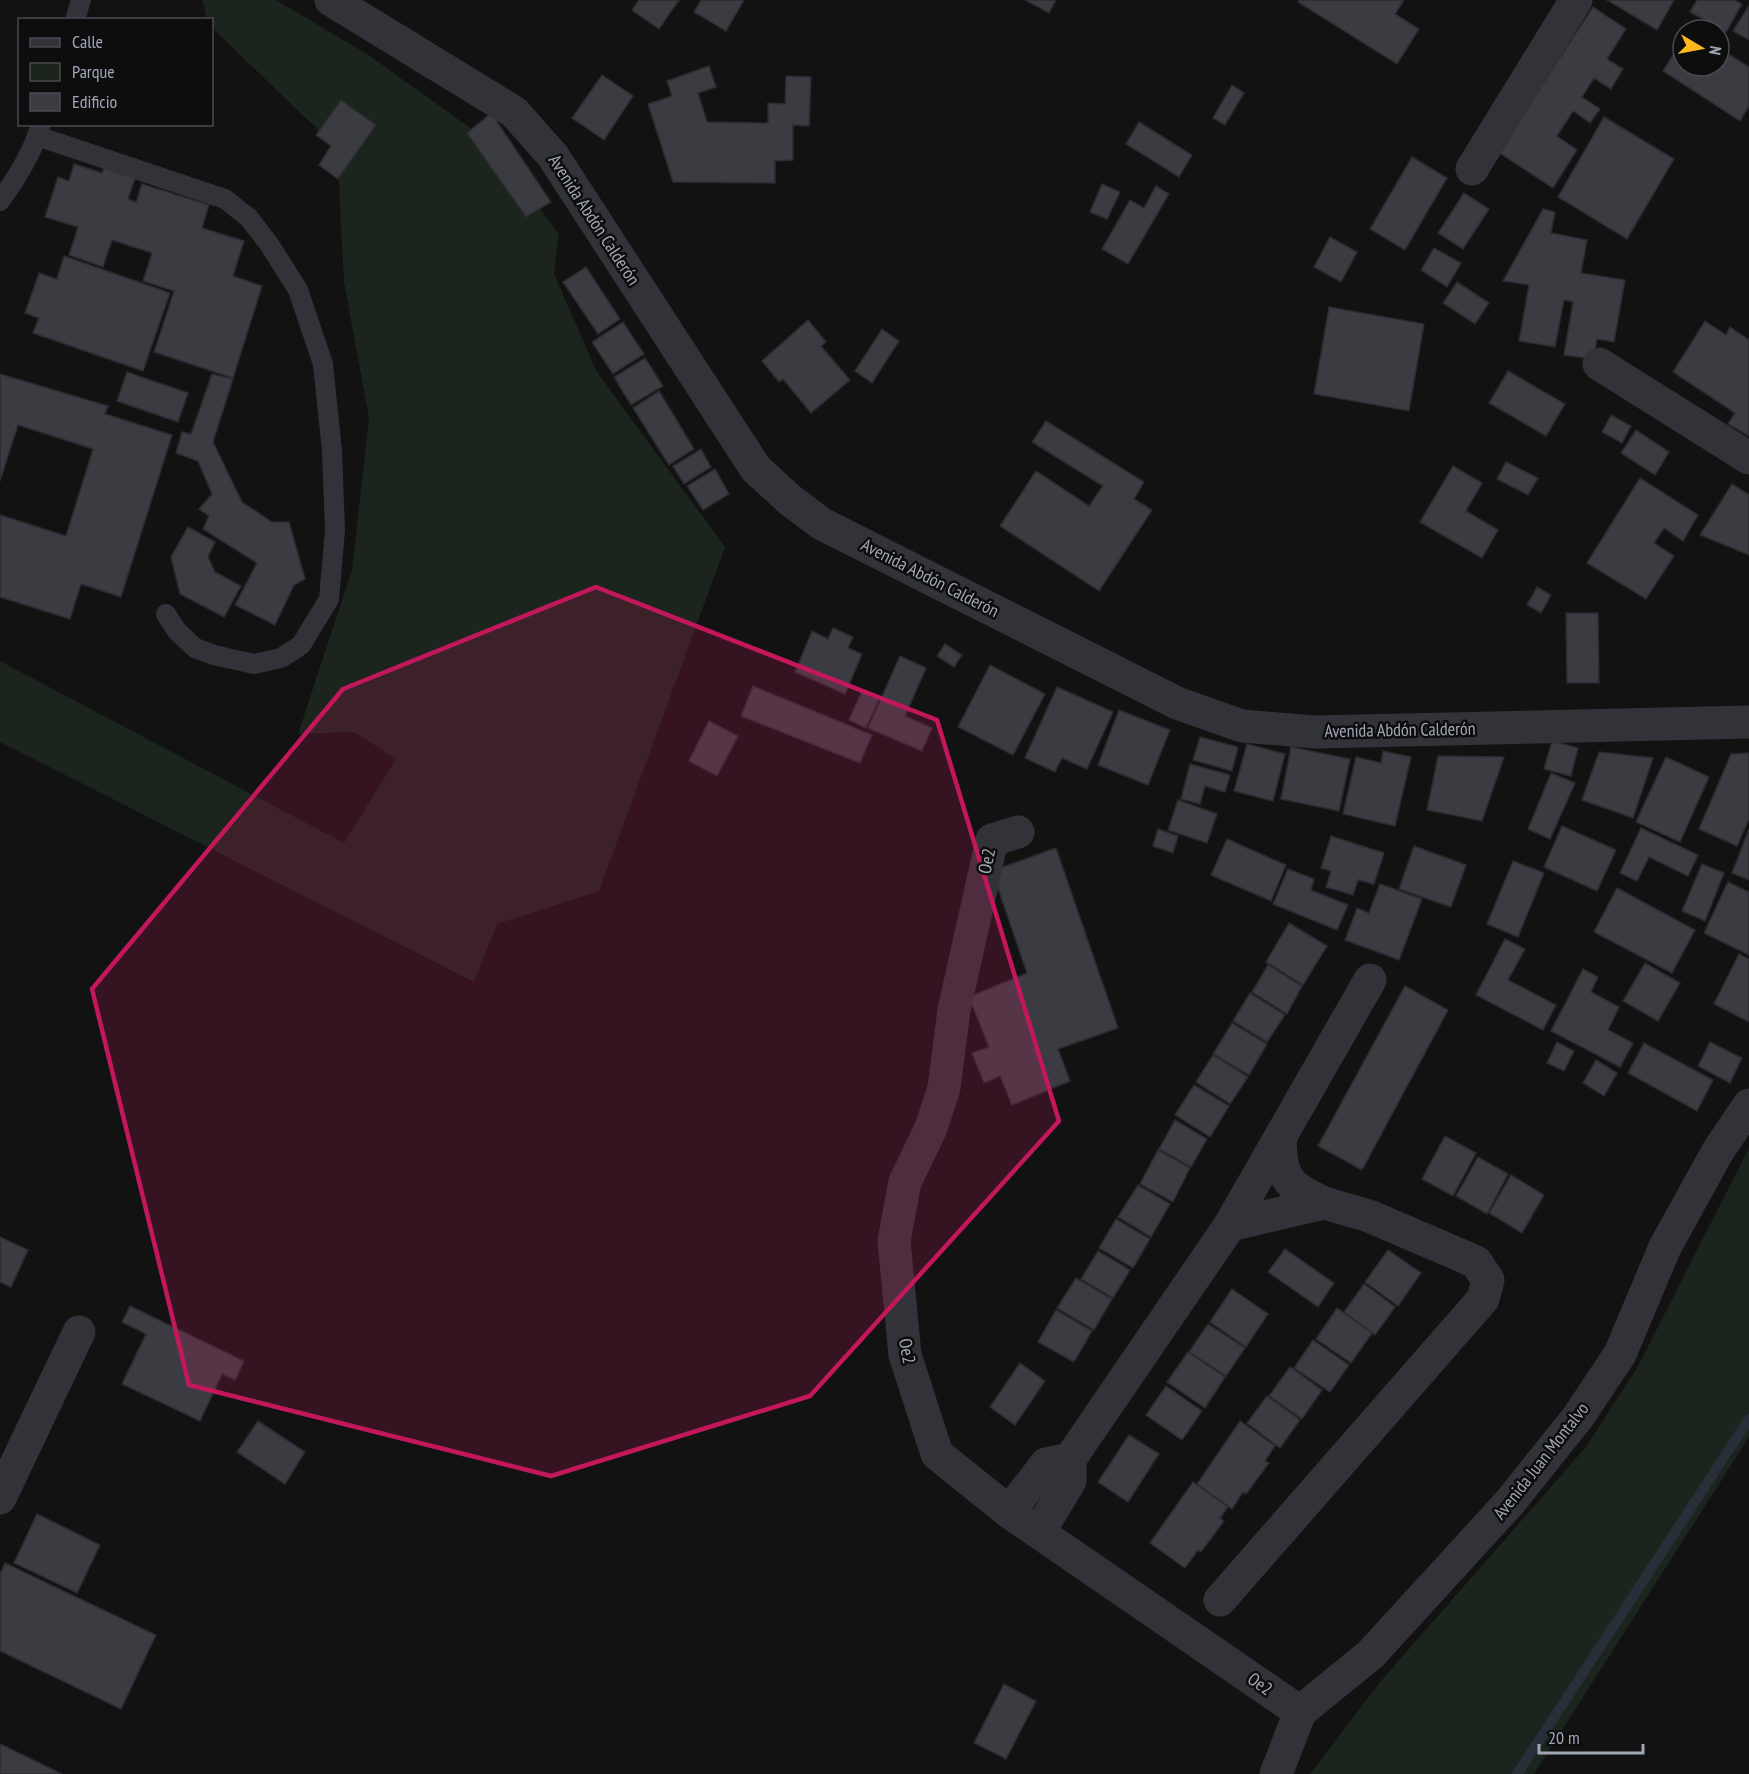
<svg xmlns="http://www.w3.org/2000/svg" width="1749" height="1774" viewBox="0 0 1749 1774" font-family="'PT Sans Narrow',sans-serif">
<rect width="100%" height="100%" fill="#121213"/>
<g fill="#1b241d">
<path d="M 202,0 L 276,0 L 367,54 L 490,142 L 559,234 L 554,274 L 597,372 L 725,547 L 599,891 L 497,924 L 474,982 L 0,742 L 0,661 L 344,843 L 396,759 L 354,732 L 298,734 L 352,570 L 369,418 L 344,282 L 337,148 L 212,28 L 212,20 L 207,19 Z"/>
<path d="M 1749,1148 L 1749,1437 L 1534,1774 L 1310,1774 L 1380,1682 L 1585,1448 L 1637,1368 Z"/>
</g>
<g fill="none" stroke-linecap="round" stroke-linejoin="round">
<path stroke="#273038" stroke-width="10" d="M 1517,1774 L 1749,1419"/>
</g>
<g fill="#3b3c41" stroke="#2b2b30" stroke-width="1.5">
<path d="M 639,0 L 679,0 L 659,29 L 632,10 Z"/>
<path d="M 701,0 L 744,0 L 726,31 L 694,12 Z"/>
<path d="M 1025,0 L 1056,0 L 1049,13 Z"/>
<path d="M 1299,0 L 1404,0 L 1395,14 L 1419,29 L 1397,64 L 1298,2 Z"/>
<path d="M 1607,0 L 1674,0 L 1657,30 Z"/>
<path d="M 1697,0 L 1734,0 L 1742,4 L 1726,32 L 1690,12 Z"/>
<path d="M 1593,7 L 1626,29 L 1607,59 L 1623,69 L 1611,89 L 1594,78 L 1582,97 L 1600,109 L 1590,123 L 1573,111 L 1557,136 L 1577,150 L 1553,188 L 1498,152 Z"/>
<path d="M 1748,7 L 1749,7 L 1749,40 L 1733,31 Z"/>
<path d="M 1683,39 L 1683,66 L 1719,66 L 1719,48 L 1749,67 L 1749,106 L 1740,121 L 1663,71 Z"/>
<path d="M 709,66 L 716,87 L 698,93 L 707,122 L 768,123 L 768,103 L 785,104 L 786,76 L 811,77 L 809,126 L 793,125 L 793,160 L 775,161 L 775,183 L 673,182 L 648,104 L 672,96 L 667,81 Z"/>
<path d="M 602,75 L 633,96 L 604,140 L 572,118 Z"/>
<path d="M 1232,85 L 1244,93 L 1225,125 L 1213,118 Z"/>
<path d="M 341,100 L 376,125 L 338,179 L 319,165 L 331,146 L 316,135 Z"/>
<path d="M 491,113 L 551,202 L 526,217 L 467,133 Z"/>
<path d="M 1604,117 L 1674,159 L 1627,239 L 1558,197 Z"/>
<path d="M 1139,122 L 1192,155 L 1179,177 L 1126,144 Z"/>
<path d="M 1412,157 L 1447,178 L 1405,250 L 1370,229 Z"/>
<path d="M 106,162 L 137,172 L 128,199 L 136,202 L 142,184 L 209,205 L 202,228 L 244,241 L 233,276 L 262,286 L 233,378 L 154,352 L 174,291 L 143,281 L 152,253 L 112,240 L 103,267 L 69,255 L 78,227 L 45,217 L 58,177 L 69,181 L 74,164 L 102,173 Z"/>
<path d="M 1102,184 L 1120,192 L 1107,219 L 1090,212 Z"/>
<path d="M 1156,186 L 1169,194 L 1128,264 L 1102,249 L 1130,200 L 1144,208 Z"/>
<path d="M 1464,193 L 1489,209 L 1463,249 L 1438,233 Z"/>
<path d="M 1543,209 L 1555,212 L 1551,233 L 1587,240 L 1581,273 L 1625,280 L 1614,342 L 1597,339 L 1593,359 L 1564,355 L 1573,302 L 1564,300 L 1555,347 L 1519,341 L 1529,285 L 1503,281 Z"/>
<path d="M 1330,237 L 1357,252 L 1341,282 L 1314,267 Z"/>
<path d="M 1434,248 L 1461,263 L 1447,287 L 1421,270 Z"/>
<path d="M 64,256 L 170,293 L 143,371 L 33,333 L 39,318 L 25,313 L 39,273 L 57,279 Z"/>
<path d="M 586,267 L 620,319 L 598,334 L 563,282 Z"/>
<path d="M 1457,282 L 1489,303 L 1475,324 L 1443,303 Z"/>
<path d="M 1329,307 L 1424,324 L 1409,411 L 1314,394 Z"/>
<path d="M 808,320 L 826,342 L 821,346 L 850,380 L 811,413 L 783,379 L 779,382 L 762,361 Z"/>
<path d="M 1705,321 L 1726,335 L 1730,327 L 1749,340 L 1749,436 L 1728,424 L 1735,413 L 1673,372 Z"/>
<path d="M 623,322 L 644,354 L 613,374 L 592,342 Z"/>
<path d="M 882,329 L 899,341 L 872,383 L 855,371 Z"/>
<path d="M 645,358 L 663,386 L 631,405 L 614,377 Z"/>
<path d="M 1508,371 L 1565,404 L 1546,436 L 1489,403 Z"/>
<path d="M 127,372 L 188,393 L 178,422 L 117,401 Z"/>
<path d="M 0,374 L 108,406 L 105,414 L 172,435 L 121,597 L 81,584 L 70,619 L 0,597 L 0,515 L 66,536 L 93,449 L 18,425 L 0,481 Z"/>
<path d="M 212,374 L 233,379 L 213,442 L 242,502 L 272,522 L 289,522 L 305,579 L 294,585 L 275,625 L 235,605 L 257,563 L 203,529 L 209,516 L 199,509 L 212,494 L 198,461 L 176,453 L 182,432 L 191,434 Z"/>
<path d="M 659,391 L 694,449 L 669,465 L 633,408 Z"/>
<path d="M 1611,415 L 1631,426 L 1622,443 L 1602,432 Z"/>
<path d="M 1046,421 L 1144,482 L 1134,499 L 1152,510 L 1099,591 L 1000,526 L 1036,471 L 1089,506 L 1103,486 L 1032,442 Z"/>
<path d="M 1636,430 L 1669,452 L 1655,475 L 1621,453 Z"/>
<path d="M 701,449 L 711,467 L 684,484 L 673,466 Z"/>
<path d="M 1506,462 L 1538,478 L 1528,495 L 1497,479 Z"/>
<path d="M 1453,466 L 1482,483 L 1466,511 L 1498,530 L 1482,558 L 1420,522 Z"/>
<path d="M 715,469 L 729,494 L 703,510 L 687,486 Z"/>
<path d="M 1640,478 L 1698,515 L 1683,541 L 1664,528 L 1654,543 L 1674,556 L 1646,599 L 1587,563 Z"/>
<path d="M 1732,484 L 1749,495 L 1749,555 L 1700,535 Z"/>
<path d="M 188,527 L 215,542 L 208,557 L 215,572 L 241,586 L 224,617 L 180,594 L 171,557 Z"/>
<path d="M 1537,587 L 1551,595 L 1541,613 L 1527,605 Z"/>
<path d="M 1566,613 L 1598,613 L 1599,683 L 1567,683 Z"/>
<path d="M 833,628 L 853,637 L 848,648 L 862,654 L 845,694 L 795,672 L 812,631 L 828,639 Z"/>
<path d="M 945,644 L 962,655 L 954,667 L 937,656 Z"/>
<path d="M 900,656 L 926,668 L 905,716 L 932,728 L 922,751 L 868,728 Z"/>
<path d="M 990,665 L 1045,694 L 1013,755 L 958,727 Z"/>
<path d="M 753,686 L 872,735 L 860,763 L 741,716 Z"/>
<path d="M 1057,687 L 1113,712 L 1087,769 L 1062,758 L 1055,772 L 1025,758 Z"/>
<path d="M 862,691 L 879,699 L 866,728 L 849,720 Z"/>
<path d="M 1119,710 L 1170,730 L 1148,785 L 1098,765 Z"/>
<path d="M 709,721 L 738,736 L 717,776 L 689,761 Z"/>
<path d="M 1200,737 L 1238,747 L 1232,771 L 1193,760 Z"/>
<path d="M 1552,741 L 1578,748 L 1571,776 L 1544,769 Z"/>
<path d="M 1247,744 L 1285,754 L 1273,801 L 1234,791 Z"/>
<path d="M 1291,747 L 1350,759 L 1339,811 L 1281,799 Z"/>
<path d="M 1383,751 L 1411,757 L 1395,826 L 1343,814 L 1356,757 L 1381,763 Z"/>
<path d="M 1599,752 L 1653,758 L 1633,818 L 1582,800 Z"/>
<path d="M 1749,753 L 1749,819 L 1737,846 L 1699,829 L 1731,754 Z"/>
<path d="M 1438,756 L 1504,757 L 1482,821 L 1427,810 Z"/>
<path d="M 1666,757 L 1709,777 L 1680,842 L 1636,822 Z"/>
<path d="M 1190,764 L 1230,775 L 1225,792 L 1205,786 L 1200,804 L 1181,799 Z"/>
<path d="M 1551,773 L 1575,783 L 1550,839 L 1528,829 Z"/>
<path d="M 1178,800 L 1217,814 L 1207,843 L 1168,830 Z"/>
<path d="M 1562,826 L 1616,850 L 1597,891 L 1544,867 Z"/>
<path d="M 1641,828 L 1698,855 L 1688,876 L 1649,857 L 1637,881 L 1620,873 Z"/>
<path d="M 1158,829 L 1178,836 L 1173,853 L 1153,846 Z"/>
<path d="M 1749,829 L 1749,880 L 1732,873 Z"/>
<path d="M 1331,836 L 1384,853 L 1374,884 L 1358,880 L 1353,895 L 1326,887 L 1331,871 L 1321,868 Z"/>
<path d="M 1227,839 L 1286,865 L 1271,901 L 1211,875 Z"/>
<path d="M 1414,846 L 1466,865 L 1451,907 L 1399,889 Z"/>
<path d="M 1056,848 L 1118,1028 L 1058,1049 L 1070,1081 L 1012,1105 L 1000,1076 L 984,1083 L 972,1053 L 989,1047 L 969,997 L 1027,973 L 992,871 Z"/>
<path d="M 1513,861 L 1544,873 L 1518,937 L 1487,924 Z"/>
<path d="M 1702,864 L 1724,873 L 1705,921 L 1682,911 Z"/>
<path d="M 1288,869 L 1314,879 L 1311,890 L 1348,905 L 1337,930 L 1273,904 Z"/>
<path d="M 1728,882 L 1749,892 L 1749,955 L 1704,933 Z"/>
<path d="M 1380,884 L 1422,899 L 1399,960 L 1345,940 L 1357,908 L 1369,913 Z"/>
<path d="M 1617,888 L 1695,930 L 1672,973 L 1594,932 Z"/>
<path d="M 1289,923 L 1327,946 L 1303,985 L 1266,962 Z"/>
<path d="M 1505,939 L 1525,949 L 1508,980 L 1556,1005 L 1543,1030 L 1476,995 Z"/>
<path d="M 1739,954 L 1749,959 L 1749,1022 L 1714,1004 Z"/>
<path d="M 1645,963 L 1680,983 L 1658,1021 L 1623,1001 Z"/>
<path d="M 1268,965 L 1302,986 L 1287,1014 L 1252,992 Z"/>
<path d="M 1583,969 L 1598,977 L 1591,992 L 1619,1007 L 1608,1030 L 1633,1043 L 1620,1067 L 1551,1031 Z"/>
<path d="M 1405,986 L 1448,1010 L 1362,1170 L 1318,1146 Z"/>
<path d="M 1250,993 L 1285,1015 L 1267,1042 L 1233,1021 Z"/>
<path d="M 1232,1023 L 1267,1044 L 1249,1075 L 1213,1054 Z"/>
<path d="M 1557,1042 L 1574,1051 L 1564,1071 L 1547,1063 Z"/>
<path d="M 1710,1042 L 1742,1058 L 1730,1083 L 1698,1066 Z"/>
<path d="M 1644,1043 L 1713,1080 L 1697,1111 L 1628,1073 Z"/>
<path d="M 1213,1055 L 1248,1077 L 1230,1104 L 1196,1082 Z"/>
<path d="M 1596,1060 L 1617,1073 L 1604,1096 L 1583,1083 Z"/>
<path d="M 1194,1085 L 1229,1106 L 1210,1137 L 1175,1115 Z"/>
<path d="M 1175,1120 L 1207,1139 L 1191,1167 L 1159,1149 Z"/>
<path d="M 1445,1136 L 1476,1153 L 1453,1196 L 1422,1179 Z"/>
<path d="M 1158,1150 L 1190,1168 L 1173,1202 L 1140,1184 Z"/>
<path d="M 1478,1157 L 1508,1174 L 1487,1214 L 1456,1196 Z"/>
<path d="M 1511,1175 L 1544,1195 L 1522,1233 L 1489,1213 Z"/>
<path d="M 1138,1185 L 1170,1204 L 1151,1237 L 1118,1217 Z"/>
<path d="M 1116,1219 L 1150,1239 L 1133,1268 L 1099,1248 Z"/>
<path d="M 0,1237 L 28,1250 L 11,1287 L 0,1282 Z"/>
<path d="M 1285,1249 L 1334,1283 L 1318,1307 L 1268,1272 Z"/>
<path d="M 1388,1250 L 1421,1273 L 1398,1306 L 1365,1282 Z"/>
<path d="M 1098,1251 L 1130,1270 L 1113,1298 L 1081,1279 Z"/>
<path d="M 1076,1278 L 1112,1299 L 1094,1330 L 1057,1308 Z"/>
<path d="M 1364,1284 L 1395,1307 L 1375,1335 L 1344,1312 Z"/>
<path d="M 1232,1289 L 1268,1314 L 1246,1347 L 1210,1322 Z"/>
<path d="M 130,1306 L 244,1361 L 235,1380 L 222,1374 L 200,1421 L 122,1384 L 146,1334 L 122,1322 Z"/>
<path d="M 1337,1308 L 1372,1333 L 1351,1363 L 1316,1339 Z"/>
<path d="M 1056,1310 L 1092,1331 L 1074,1362 L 1038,1342 Z"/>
<path d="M 1208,1324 L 1245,1348 L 1226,1376 L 1189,1352 Z"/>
<path d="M 1313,1340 L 1349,1365 L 1330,1392 L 1294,1368 Z"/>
<path d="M 1188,1352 L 1225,1377 L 1205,1408 L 1167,1382 Z"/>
<path d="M 1020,1363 L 1045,1381 L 1015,1425 L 990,1407 Z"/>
<path d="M 1290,1367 L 1322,1390 L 1302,1419 L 1269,1396 Z"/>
<path d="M 1166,1386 L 1202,1411 L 1182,1440 L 1146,1415 Z"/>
<path d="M 1267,1396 L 1300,1420 L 1280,1448 L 1247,1423 Z"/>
<path d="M 258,1421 L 305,1452 L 285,1484 L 237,1452 Z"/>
<path d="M 1240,1421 L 1275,1446 L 1265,1461 L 1269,1463 L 1246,1494 L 1243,1492 L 1232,1509 L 1197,1484 Z"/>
<path d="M 1129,1435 L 1159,1454 L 1128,1502 L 1098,1482 Z"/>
<path d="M 1193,1482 L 1228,1507 L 1220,1518 L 1224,1521 L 1201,1552 L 1198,1550 L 1185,1568 L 1150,1543 Z"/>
<path d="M 37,1514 L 100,1545 L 77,1593 L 14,1563 Z"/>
<path d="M 5,1563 L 156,1635 L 121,1709 L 0,1651 L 0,1574 Z"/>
<path d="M 1004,1684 L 1036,1701 L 1006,1759 L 974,1743 Z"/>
<path d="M 0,1744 L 62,1774 L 0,1774 Z"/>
</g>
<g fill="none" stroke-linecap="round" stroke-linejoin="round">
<g stroke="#323339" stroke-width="20">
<path d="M 75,20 L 81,0"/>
<path d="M 37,136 L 225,199 L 249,218 L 269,244 L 298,290 L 323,364 L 332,451 L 335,530 L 329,599 L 301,645 L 281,658 L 254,664 L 214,655 L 195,648 L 177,631 L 166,614"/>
<path d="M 0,201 C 17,178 33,152 41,124"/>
</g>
<g stroke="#323339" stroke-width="33">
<path d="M 1472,169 L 1576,0"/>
<path d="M 1599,364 L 1749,458"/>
<path d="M 1018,832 L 992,840 L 954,1010 L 944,1088 L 931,1128 L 905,1182 L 894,1241 L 905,1355 L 937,1454 L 1009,1512 L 1300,1712"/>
<path d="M 1280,1138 C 1281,1179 1287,1186 1324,1203"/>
<path d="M 1230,1225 L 1370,980"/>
<path d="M 0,1498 L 79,1332"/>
<path d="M 1009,1512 L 1046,1464 L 1070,1459"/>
<path d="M 1039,1532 L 1070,1481 L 1070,1459 L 1230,1225 L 1324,1203 L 1369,1216 L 1476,1262 L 1488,1280 L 1483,1299 L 1220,1600"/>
</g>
<g stroke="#323339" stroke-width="33">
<path d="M 331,0 L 514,112 L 553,156 L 756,469 L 790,500 L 822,524 L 1177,703 L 1242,726 L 1315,732 L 1749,722"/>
<path d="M 1276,1774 L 1300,1712 L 1371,1654 L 1510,1502 L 1578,1417 L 1620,1354 L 1665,1247 L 1718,1151 L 1749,1105"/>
</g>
</g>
<path fill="#c2185b" fill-opacity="0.2" stroke="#c2185b" stroke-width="4.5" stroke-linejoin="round" d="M 596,587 L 937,720 L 1059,1121 L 810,1396 L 551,1476 L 189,1385 L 92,989 L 343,689 Z"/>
<g text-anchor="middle" stroke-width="5" stroke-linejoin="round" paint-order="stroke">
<g font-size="18" fill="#a1a7b5" stroke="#0d0d0e">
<text transform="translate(594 220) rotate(57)" y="6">Avenida Abdón Calderón</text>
<text transform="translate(930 578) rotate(27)" y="6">Avenida Abdón Calderón</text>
<text transform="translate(1400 730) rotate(-1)" y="6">Avenida Abdón Calderón</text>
<text transform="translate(987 861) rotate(-78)" y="6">Oe2</text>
<text transform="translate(907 1351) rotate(79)" y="6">Oe2</text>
<text transform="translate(1541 1461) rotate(-52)" y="6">Avenida Juan Montalvo</text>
<text transform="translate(1260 1684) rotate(35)" y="6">Oe2</text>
</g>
</g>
<rect x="18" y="18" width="195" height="108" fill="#0d0d0e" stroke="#484b51" stroke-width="1.5"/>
<rect x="30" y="38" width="30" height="9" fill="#323339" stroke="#484b51" stroke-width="1.5"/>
<text x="72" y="48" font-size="18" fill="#a1a7b5">Calle</text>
<rect x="30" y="63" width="30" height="18" fill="#1b241d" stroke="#484b51" stroke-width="1.5"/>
<text x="72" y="78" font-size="18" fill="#a1a7b5">Parque</text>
<rect x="30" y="93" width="30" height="18" fill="#3b3c41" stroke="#484b51" stroke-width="1.5"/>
<text x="72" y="108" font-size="18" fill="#a1a7b5">Edificio</text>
<g transform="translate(1701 48) rotate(100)"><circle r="28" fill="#0d0d0e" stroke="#484b51" stroke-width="1.5"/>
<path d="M0-4.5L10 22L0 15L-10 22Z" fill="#ffb91e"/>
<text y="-9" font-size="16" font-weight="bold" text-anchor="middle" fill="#a1a7b5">N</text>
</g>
<path d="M1539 1744v9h104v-9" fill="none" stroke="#a1a7b5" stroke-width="3"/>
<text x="1548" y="1744" font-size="18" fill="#a1a7b5" stroke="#0d0d0e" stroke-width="4.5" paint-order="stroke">20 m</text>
</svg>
